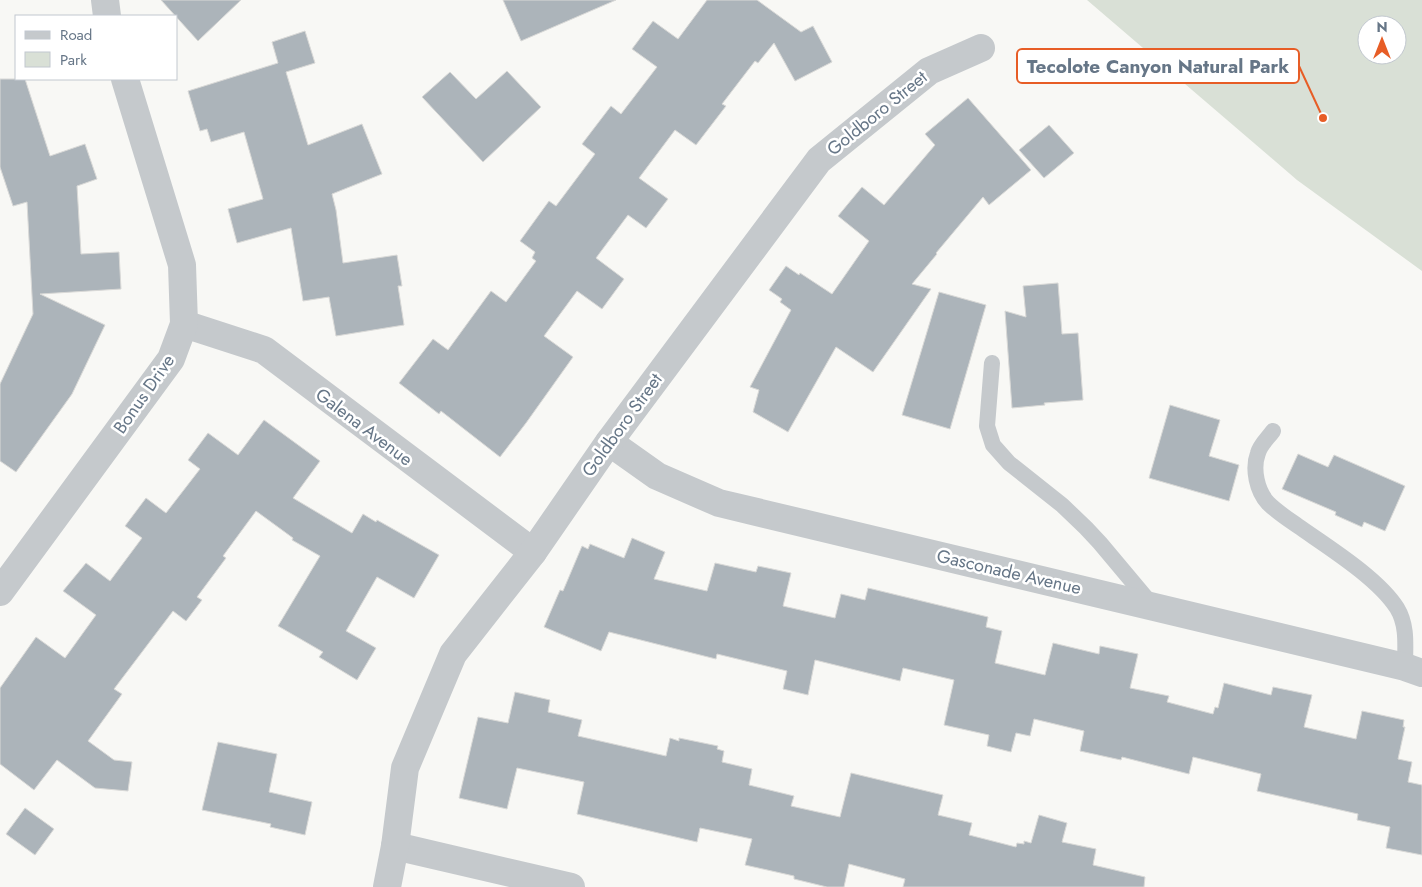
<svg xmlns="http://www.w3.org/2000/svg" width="1422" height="887" viewBox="0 0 1422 887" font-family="Jost,sans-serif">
<rect width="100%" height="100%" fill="#f8f8f5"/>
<path fill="#d9e0d6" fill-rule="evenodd" d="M 1087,0 L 1422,0 L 1422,271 L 1297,180 ZM 1367,25 L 1397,25 L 1397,55 L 1367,55 Z"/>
<g fill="#acb4ba" stroke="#d9d9d7">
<path d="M 161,0 L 241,0 L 198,41 Z"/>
<path d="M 503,0 L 616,0 L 521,41 Z"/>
<path d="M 707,0 L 757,0 L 801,32 L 813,26 L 832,62 L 795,81 L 774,43 L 758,63 L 755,61 L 722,104 L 726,106 L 696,145 L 675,130 L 639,178 L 668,199 L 646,228 L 628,215 L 596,258 L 624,279 L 602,309 L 577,291 L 544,336 L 573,357 L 526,423 L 500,457 L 441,411 L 439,414 L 399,383 L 433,339 L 448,350 L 491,291 L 506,302 L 536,261 L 532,258 L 535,252 L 520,241 L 549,201 L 556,206 L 595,154 L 582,144 L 611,106 L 621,114 L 657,67 L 632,49 L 653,21 L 678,39 Z"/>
<path d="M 305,31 L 315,63 L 286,72 L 308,145 L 362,124 L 382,174 L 332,194 L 336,210 L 343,263 L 397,255 L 402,286 L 398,286 L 404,325 L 336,336 L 329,297 L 303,301 L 291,228 L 237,243 L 228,209 L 263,199 L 244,132 L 211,142 L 207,129 L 200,131 L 188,91 L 278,63 L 272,42 Z"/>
<path d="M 507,71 L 541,107 L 483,162 L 422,97 L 450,72 L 476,99 Z"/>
<path d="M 0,79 L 25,79 L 50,156 L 85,144 L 97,179 L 77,186 L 81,254 L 119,252 L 121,289 L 40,294 L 105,325 L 72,394 L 16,472 L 0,461 L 0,384 L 33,314 L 27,202 L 13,206 L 0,167 Z"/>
<path d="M 968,98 L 1031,170 L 989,205 L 983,197 L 936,253 L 937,254 L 912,284 L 931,289 L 873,372 L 836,347 L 788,432 L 753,412 L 759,390 L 750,387 L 791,310 L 780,302 L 782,299 L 769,290 L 786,266 L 799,275 L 800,273 L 832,294 L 869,241 L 838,216 L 862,187 L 884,205 L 935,145 L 925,134 Z"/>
<path d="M 1049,125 L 1074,153 L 1044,178 L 1019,150 Z"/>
<path d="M 1058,283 L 1062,334 L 1078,333 L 1083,400 L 1044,403 L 1045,405 L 1012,408 L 1005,311 L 1026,317 L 1023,286 Z"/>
<path d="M 939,292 L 986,305 L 950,429 L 902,415 Z"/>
<path d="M 1170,405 L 1220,420 L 1209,456 L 1239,465 L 1229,501 L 1149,478 Z"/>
<path d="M 264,420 L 320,461 L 293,498 L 352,533 L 363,514 L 376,522 L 377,520 L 439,555 L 414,598 L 377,577 L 346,631 L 376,648 L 357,680 L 319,657 L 323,652 L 278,626 L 320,556 L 292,540 L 293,538 L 256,511 L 223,556 L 226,558 L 197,597 L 202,600 L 186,621 L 173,611 L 114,689 L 122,694 L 88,741 L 114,760 L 132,762 L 128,791 L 95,788 L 57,760 L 34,790 L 0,764 L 0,688 L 36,637 L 65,658 L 96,615 L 63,591 L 86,563 L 110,581 L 142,538 L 125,526 L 146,498 L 166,513 L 200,469 L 188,460 L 208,433 L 238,455 Z"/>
<path d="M 1298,454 L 1328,467 L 1334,455 L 1405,486 L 1385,531 L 1364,522 L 1362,527 L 1335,515 L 1336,512 L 1282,489 Z"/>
<path d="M 632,538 L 665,552 L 654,579 L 707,591 L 715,563 L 756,572 L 758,566 L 791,573 L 783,606 L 835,618 L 841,594 L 865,600 L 868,588 L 988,617 L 986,627 L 1002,631 L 995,663 L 1045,675 L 1053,643 L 1099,654 L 1100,646 L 1138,654 L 1130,688 L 1169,696 L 1167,702 L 1213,714 L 1215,707 L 1218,708 L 1224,683 L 1271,695 L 1273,687 L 1312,695 L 1304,727 L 1356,739 L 1362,711 L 1404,720 L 1403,727 L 1405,727 L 1398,759 L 1412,762 L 1408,782 L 1422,785 L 1422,855 L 1386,848 L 1390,827 L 1357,820 L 1358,814 L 1257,791 L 1261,774 L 1193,757 L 1189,774 L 1122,757 L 1121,760 L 1080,751 L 1084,731 L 1034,719 L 1030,736 L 1016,733 L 1011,752 L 987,746 L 989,735 L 944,725 L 954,680 L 903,668 L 900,681 L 815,660 L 808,695 L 783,689 L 787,671 L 717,654 L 716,659 L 609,632 L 601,651 L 544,627 L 560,590 L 563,591 L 582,546 L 588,549 L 590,544 L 624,558 Z"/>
<path d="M 515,692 L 550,700 L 548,712 L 582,720 L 578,736 L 666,756 L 670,738 L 679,741 L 679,738 L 718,746 L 717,749 L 724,751 L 722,762 L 752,769 L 749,785 L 794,796 L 791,806 L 840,817 L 851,773 L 943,795 L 938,815 L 972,823 L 969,835 L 1016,847 L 1017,843 L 1024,844 L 1024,841 L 1031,843 L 1039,815 L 1067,823 L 1062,842 L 1096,849 L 1093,865 L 1145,877 L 1144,887 L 903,887 L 905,879 L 849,864 L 844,887 L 827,887 L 794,879 L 794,876 L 745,865 L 752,839 L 700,828 L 697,842 L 577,814 L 584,782 L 517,768 L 507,809 L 459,798 L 478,717 L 508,723 Z"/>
<path d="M 218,742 L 277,754 L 269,792 L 312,802 L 305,835 L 270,827 L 271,824 L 202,810 Z"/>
<path d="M 25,808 L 54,829 L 35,855 L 6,834 Z"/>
</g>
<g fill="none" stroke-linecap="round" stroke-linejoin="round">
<g stroke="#c5c9cc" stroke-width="16">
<path d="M 992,363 L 987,426 L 993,445 L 1009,463 L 1062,505 L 1086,528 L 1100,543 L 1152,605"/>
<path d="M 1273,431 C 1268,438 1260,445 1258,453 C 1252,469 1257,491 1268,503 C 1277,512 1288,519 1298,526 C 1328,547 1378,578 1397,608 C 1408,626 1405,647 1405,667"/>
</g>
<g stroke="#c5c9cc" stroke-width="28">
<path d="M 105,0 L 107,16"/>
<path d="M 184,324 L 264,350 L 533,552"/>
<path d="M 609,442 L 657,476 L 719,503 L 1405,667 L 1422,673"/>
<path d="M 0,592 L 171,359 L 184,324 L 182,265 L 125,79"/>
<path d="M 395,846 L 571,887"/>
<path d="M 387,887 L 395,846 L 405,768 L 453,654 L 533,552 L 609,442 L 819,160 L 929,71 L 981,48"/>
</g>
</g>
<g text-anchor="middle" stroke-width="5" stroke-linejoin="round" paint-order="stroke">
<g font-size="18" fill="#667687" stroke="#fff">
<text transform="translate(877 113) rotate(-39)" y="6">Goldboro Street</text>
<text transform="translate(144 394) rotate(-55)" y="6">Bonus Drive</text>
<text transform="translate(622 425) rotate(-54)" y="6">Goldboro Street</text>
<text transform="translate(364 427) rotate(37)" y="6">Galena Avenue</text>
<text transform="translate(1009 572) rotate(13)" y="6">Gasconade Avenue</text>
</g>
</g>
<path fill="none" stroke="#e75d26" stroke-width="2" d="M1323 118L1299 66"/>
<circle fill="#e75d26" stroke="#fff" stroke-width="2" cx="1323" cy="118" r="5"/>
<rect fill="#fff" stroke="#e75d26" stroke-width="2" x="1017" y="49" width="282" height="34" rx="5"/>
<g font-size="19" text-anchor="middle" font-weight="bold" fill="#667687">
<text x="1158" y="73">Tecolote Canyon Natural Park</text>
</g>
<rect x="15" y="15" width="162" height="65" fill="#ffffff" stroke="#c2c8cf"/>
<rect x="25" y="31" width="25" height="8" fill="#c5c9cc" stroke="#c2c8cf"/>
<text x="60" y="40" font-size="15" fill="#667687">Road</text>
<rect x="25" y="52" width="25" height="15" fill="#d9e0d6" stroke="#c2c8cf"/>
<text x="60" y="65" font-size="15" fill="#667687">Park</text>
<g transform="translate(1382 40)"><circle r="24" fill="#ffffff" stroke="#c2c8cf"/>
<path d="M0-4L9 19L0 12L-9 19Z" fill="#e75d26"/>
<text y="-8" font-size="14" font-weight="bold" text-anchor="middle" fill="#667687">N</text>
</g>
</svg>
